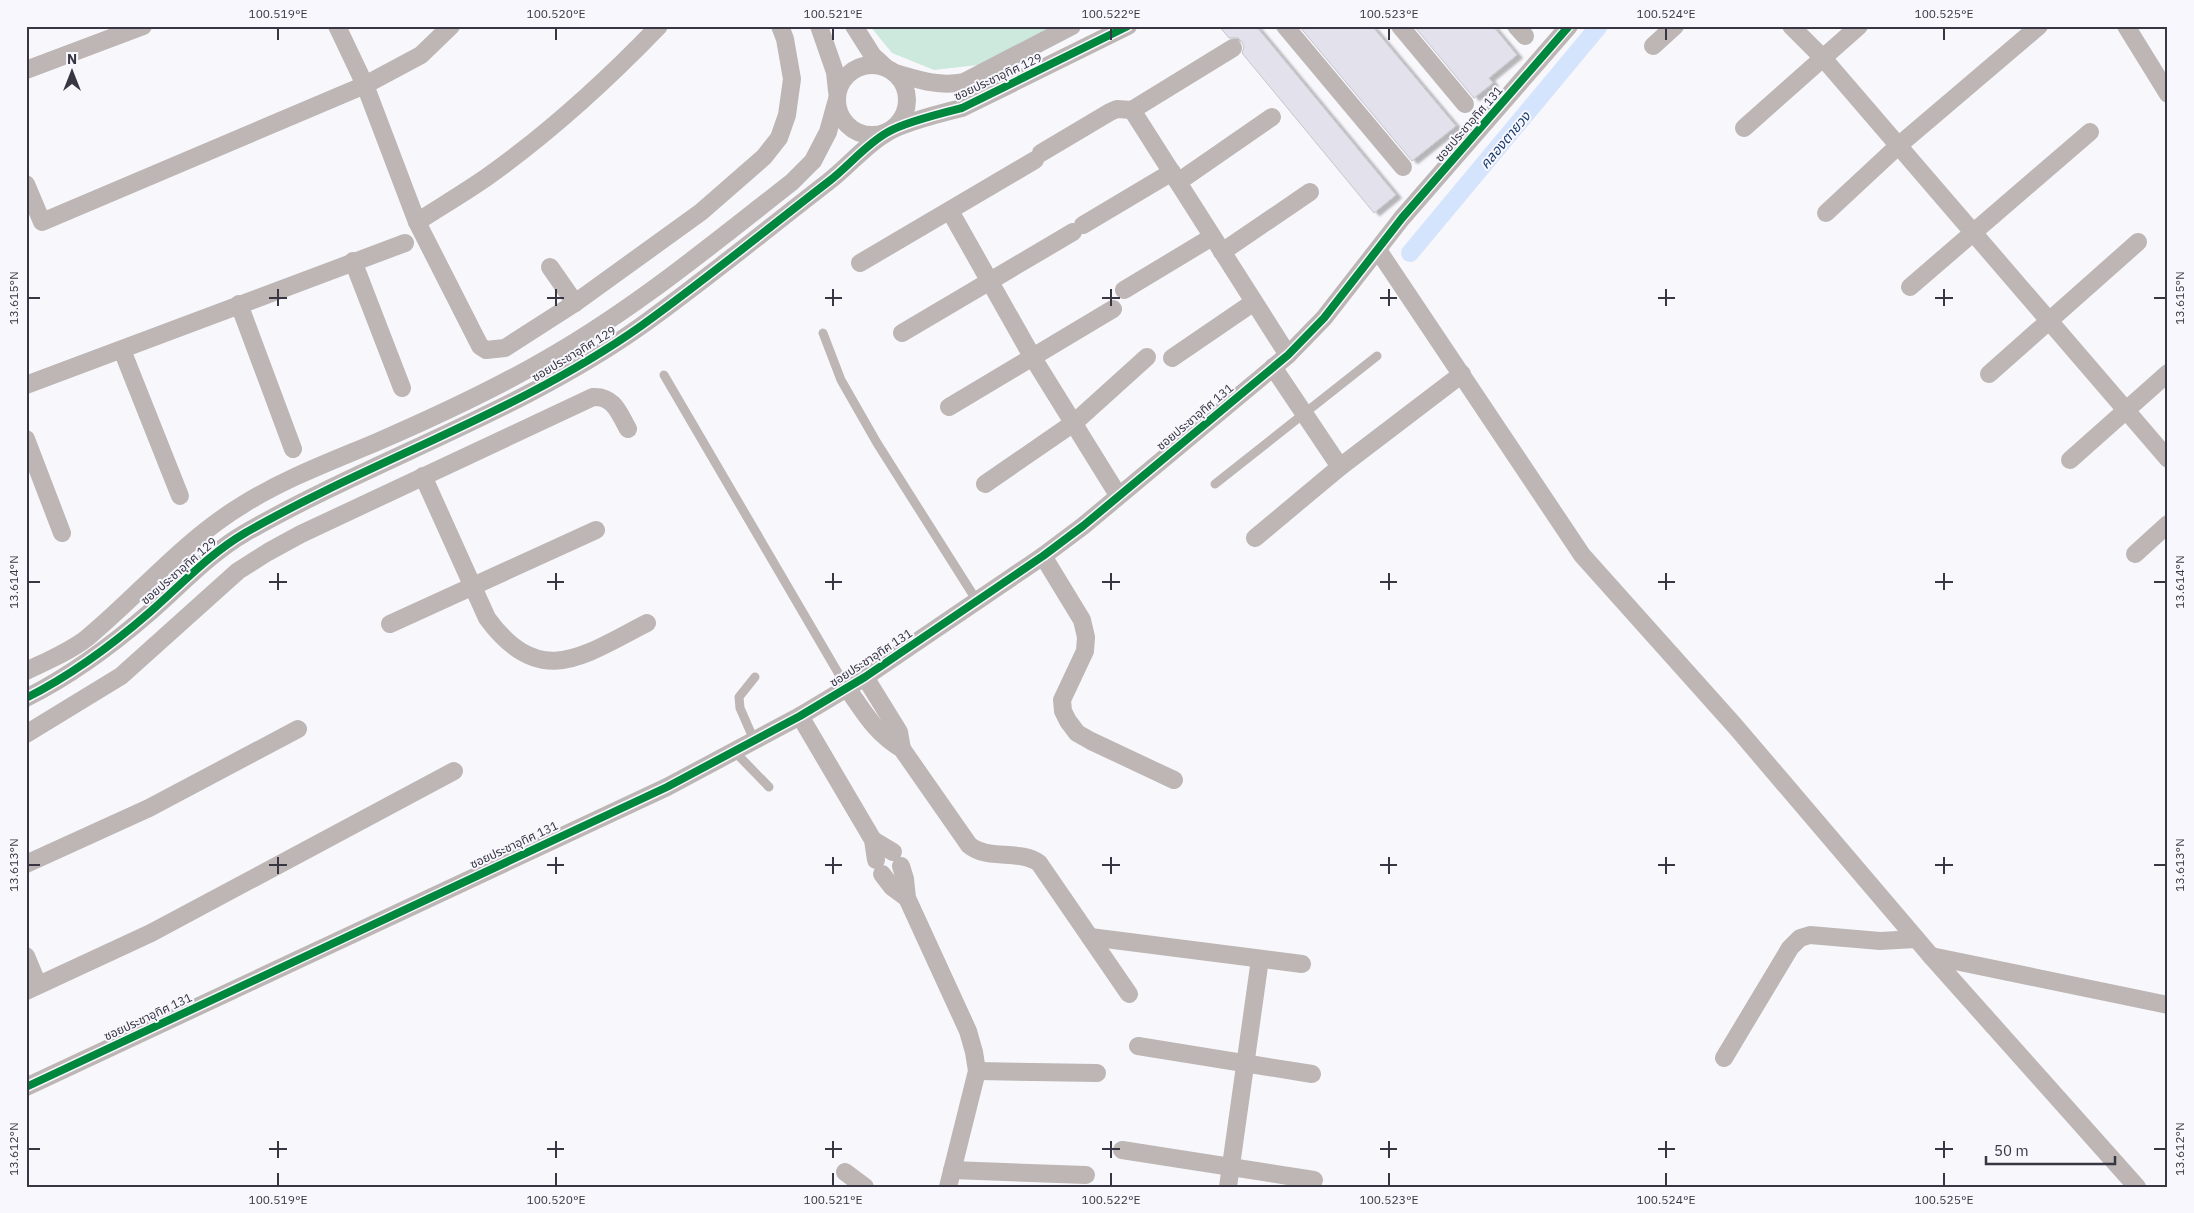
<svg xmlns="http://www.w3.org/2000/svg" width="2194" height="1213" viewBox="0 0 2194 1213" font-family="'IBM Plex Sans','Noto Sans Thai',sans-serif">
<defs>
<filter id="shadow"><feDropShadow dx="5.5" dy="3" stdDeviation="1" flood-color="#0004"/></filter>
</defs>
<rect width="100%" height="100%" fill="#f8f8fc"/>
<path fill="#cde8dd" d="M 870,26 L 1055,26 L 978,65 L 934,70 L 892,53 Z"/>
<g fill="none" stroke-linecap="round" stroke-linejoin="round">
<path stroke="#d4e4fc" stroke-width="18" d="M 1410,253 L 1599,26"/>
</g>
<g fill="#e2e1ec" stroke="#c6c5cd" filter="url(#shadow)">
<path d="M 1219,26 L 1256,26 L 1396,195 L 1374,213 L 1242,53 L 1244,47 L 1242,42 L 1238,38 L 1229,38 Z"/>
<path d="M 1299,26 L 1372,26 L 1456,126 L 1412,161 Z"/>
<path d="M 1414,26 L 1493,26 L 1517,55 L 1489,78 L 1493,83 L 1474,98 Z"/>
</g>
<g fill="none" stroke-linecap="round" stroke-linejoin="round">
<g stroke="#bdb6b5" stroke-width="9">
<path d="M 823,333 L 841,380 L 877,443 L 977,601"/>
<path d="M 664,375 L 847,688"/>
<path d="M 1215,484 L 1377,356"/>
<path d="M 754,740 L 740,708 L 739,697 L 755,677"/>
<path d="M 735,752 L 769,787"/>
</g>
<g stroke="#bdb6b5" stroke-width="18">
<path d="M 337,26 L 365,85 L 417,222 L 480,346 L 486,350 L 505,348 L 575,303 L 701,212 L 764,157 L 779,138 L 787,115 L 792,79 L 785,39 L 780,26"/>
<path d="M 819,26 L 835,72 L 837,91"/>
<path d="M 854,26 L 873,56 L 885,67"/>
<path d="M 1285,26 L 1403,167"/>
<path d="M 1400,26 L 1465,104"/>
<path d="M 1516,26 L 1525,36"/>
<path d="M 1791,26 L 1823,58 L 2168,459"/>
<path d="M 2126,26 L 2168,94"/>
<path d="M 1653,46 L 1675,26"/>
<circle cx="872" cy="100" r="35"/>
<path d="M 26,70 L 143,26"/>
<path d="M 895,73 C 919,80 939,87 964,82 L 1072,26"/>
<path d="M 1132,110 L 1288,355"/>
<path d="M 1744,128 L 1859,26"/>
<path d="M 1041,153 L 1110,112 L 1117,109 L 1132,110 L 1233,48"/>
<path d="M 1178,182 L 1272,117"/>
<path d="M 26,184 L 42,222 L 365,85 L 421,55 L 451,26"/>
<path d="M 950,211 L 1033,358 L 1118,495"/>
<path d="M 1826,213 L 1898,146 L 2039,26"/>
<path d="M 417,222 C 440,207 464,193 487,177 C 549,133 607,80 659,26"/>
<path d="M 1083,225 L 1172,172"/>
<path d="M 1378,250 L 1582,555 L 1735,726 L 1931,956 L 2137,1187"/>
<path d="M 1222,252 L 1310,192"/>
<path d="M 353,261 L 402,388"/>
<path d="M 860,263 L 1035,160"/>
<path d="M 550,267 L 575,303"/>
<path d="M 1910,287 L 2090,132"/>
<path d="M 1124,290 L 1212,237"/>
<path d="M 239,304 L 293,449"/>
<path d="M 902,333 L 1073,232"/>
<path d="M 122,350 L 180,496"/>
<path d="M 1172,358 L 1254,302"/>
<path d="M 1273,367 L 1340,467"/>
<path d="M 1989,374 L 2138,242"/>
<path d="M 26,385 L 405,243"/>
<path d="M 949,407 L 1113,309"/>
<path d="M 26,439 L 62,533"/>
<path d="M 2070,460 L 2168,373"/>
<path d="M 423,476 L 487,618 C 540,691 584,655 647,623"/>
<path d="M 985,484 L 1075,422 L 1147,357"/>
<path d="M 1255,538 L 1340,467 L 1462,374"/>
<path d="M 2135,554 L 2168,524"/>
<path d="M 1043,556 L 1082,620 L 1086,637 L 1085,651 L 1062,700 L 1063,711 L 1068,721 L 1077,733 L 1091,741 L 1174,780"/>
<path d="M 390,624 L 596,530"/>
<path d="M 26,671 C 47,661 69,652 87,638 C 140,594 184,540 244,504 C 286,478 332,461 377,442 C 430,419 484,394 534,366 C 627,315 709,247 792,182 L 813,161 L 828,132 L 836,103"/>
<path d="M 865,677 L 899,732 L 902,749"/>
<path d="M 847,688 C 864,712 875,733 902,749 L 969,845 C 988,861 1019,849 1039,863 L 1129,994"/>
<path d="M 26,698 C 72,675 111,646 150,612 C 181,585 209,554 245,533 C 374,459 518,413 641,326 C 705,280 766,230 828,182 C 848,167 866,144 888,132 C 905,122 942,113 962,108 L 1128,26"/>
<path d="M 800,716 L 873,840 L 876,860"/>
<path d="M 26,734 L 121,676 L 238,571 L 268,552 L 301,534 L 593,397 C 614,396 619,413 628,429"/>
<path d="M 873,840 L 893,852"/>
<path d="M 26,864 L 149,808 L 298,729"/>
<path d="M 901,866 L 905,879 L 907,898 L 968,1031 L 974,1052 L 977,1071 L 948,1187"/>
<path d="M 882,874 L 892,887 L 907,898"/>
<path d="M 1090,937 L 1302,964"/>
<path d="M 26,956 L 38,985"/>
<path d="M 1931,956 L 2168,1005"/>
<path d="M 26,991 L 151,933 L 454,771"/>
<path d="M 1138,1046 L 1312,1074"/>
<path d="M 1724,1058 L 1790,948 L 1800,938 L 1810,935 L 1880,941 L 1916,939"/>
<path d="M 977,1071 L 1097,1073"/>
<path d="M 26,1087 L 667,787 L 800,716 L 865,677 L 1043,556 L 1083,526 L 1288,355 L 1324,318 L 1402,218 L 1569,26"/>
<path d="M 1122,1150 L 1314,1180"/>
<path d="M 952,1170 L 1086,1175"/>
<path d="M 845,1172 L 865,1187"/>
<path d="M 1228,1187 L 1260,959"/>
</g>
<g stroke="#f7f7fd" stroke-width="11">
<g id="cycleway">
<path d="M 26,698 C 72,675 111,646 150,612 C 181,585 209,554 245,533 C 374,459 518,413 641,326 C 705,280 766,230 828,182 C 848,167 866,144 888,132 C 905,122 942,113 962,108 L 1128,26"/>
<path d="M 26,1087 L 667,787 L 800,716 L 865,677 L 1043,556 L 1083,526 L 1288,355 L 1324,318 L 1402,218 L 1569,26"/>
</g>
</g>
<use href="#cycleway" stroke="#00873e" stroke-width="8"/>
</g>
<path fill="none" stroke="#383642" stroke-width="2" d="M 278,28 L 278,40M 556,28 L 556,40M 833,28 L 833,40M 1111,28 L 1111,40M 1389,28 L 1389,40M 1666,28 L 1666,40M 1944,28 L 1944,40M 278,289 L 278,306M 556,289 L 556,306M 833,289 L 833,306M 1111,289 L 1111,306M 1389,289 L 1389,306M 1666,289 L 1666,306M 1944,289 L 1944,306M 28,298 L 40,298M 269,298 L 287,298M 547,298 L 564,298M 825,298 L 842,298M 1102,298 L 1120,298M 1380,298 L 1397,298M 1658,298 L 1675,298M 1935,298 L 1953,298M 2154,298 L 2166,298M 278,573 L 278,590M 556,573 L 556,590M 833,573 L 833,590M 1111,573 L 1111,590M 1389,573 L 1389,590M 1666,573 L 1666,590M 1944,573 L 1944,590M 28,582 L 40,582M 269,582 L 287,582M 547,582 L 564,582M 825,582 L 842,582M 1102,582 L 1120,582M 1380,582 L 1397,582M 1658,582 L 1675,582M 1935,582 L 1953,582M 2154,582 L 2166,582M 278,857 L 278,874M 556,857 L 556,874M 833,857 L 833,874M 1111,857 L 1111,874M 1389,857 L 1389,874M 1666,857 L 1666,874M 1944,857 L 1944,874M 28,865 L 40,865M 269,865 L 287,865M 547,865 L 564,865M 825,865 L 842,865M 1102,865 L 1120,865M 1380,865 L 1397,865M 1658,865 L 1675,865M 1935,865 L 1953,865M 2154,865 L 2166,865M 278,1141 L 278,1158M 556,1141 L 556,1158M 833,1141 L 833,1158M 1111,1141 L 1111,1158M 1389,1141 L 1389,1158M 1666,1141 L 1666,1158M 1944,1141 L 1944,1158M 28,1149 L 40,1149M 269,1149 L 287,1149M 547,1149 L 564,1149M 825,1149 L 842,1149M 1102,1149 L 1120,1149M 1380,1149 L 1397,1149M 1658,1149 L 1675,1149M 1935,1149 L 1953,1149M 2154,1149 L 2166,1149M 278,1173 L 278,1186M 556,1173 L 556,1186M 833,1173 L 833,1186M 1111,1173 L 1111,1186M 1389,1173 L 1389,1186M 1666,1173 L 1666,1186M 1944,1173 L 1944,1186"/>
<g text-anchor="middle" stroke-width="4" stroke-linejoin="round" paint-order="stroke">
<g font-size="12" fill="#383642" stroke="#f7f7fd">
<text transform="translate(998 77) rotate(-25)" y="4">ซอยประชาอุทิศ 129</text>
<text transform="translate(1469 124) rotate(-49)" y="4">ซอยประชาอุทิศ 131</text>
<text transform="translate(574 354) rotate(-31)" y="4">ซอยประชาอุทิศ 129</text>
<text transform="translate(1195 417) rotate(-40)" y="4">ซอยประชาอุทิศ 131</text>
<text transform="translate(179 571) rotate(-41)" y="4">ซอยประชาอุทิศ 129</text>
<text transform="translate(871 658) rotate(-33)" y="4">ซอยประชาอุทิศ 131</text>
<text transform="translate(514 845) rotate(-25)" y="4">ซอยประชาอุทิศ 131</text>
<text transform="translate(148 1017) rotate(-25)" y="4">ซอยประชาอุทิศ 131</text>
</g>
<g font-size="14" font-style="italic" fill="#1a3d6e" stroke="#f7f7fd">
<text transform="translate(1505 140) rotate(-50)" y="5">คลองตายวง</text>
</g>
</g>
<rect width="2194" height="1213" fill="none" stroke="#f7f7fd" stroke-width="55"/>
<g transform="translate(72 72)" stroke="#f7f7fd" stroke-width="4" paint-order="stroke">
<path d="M0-4L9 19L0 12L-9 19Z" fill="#383642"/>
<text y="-8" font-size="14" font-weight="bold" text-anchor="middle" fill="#383642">N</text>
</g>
<path d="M1986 1156v8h129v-8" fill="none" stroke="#383642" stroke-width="2.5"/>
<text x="1994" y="1156" font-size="15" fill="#383642" stroke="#f7f7fd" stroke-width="4" paint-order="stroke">50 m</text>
<rect x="28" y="28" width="2138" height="1158" fill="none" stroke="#383642" stroke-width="2"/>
<g font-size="12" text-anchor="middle" fill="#383642">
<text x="278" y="18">100.519°E</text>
<text x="556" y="18">100.520°E</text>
<text x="833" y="18">100.521°E</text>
<text x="1111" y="18">100.522°E</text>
<text x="1389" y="18">100.523°E</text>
<text x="1666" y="18">100.524°E</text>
<text x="1944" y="18">100.525°E</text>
<text transform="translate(14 298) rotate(-90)" y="4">13.615°N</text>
<text transform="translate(2180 298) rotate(-90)" y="4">13.615°N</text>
<text transform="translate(14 582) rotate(-90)" y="4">13.614°N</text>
<text transform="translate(2180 582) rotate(-90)" y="4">13.614°N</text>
<text transform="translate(14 865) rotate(-90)" y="4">13.613°N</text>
<text transform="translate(2180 865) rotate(-90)" y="4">13.613°N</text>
<text transform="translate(14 1149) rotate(-90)" y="4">13.612°N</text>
<text transform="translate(2180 1149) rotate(-90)" y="4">13.612°N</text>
<text x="278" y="1204">100.519°E</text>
<text x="556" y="1204">100.520°E</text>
<text x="833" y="1204">100.521°E</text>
<text x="1111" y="1204">100.522°E</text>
<text x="1389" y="1204">100.523°E</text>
<text x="1666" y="1204">100.524°E</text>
<text x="1944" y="1204">100.525°E</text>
</g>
</svg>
